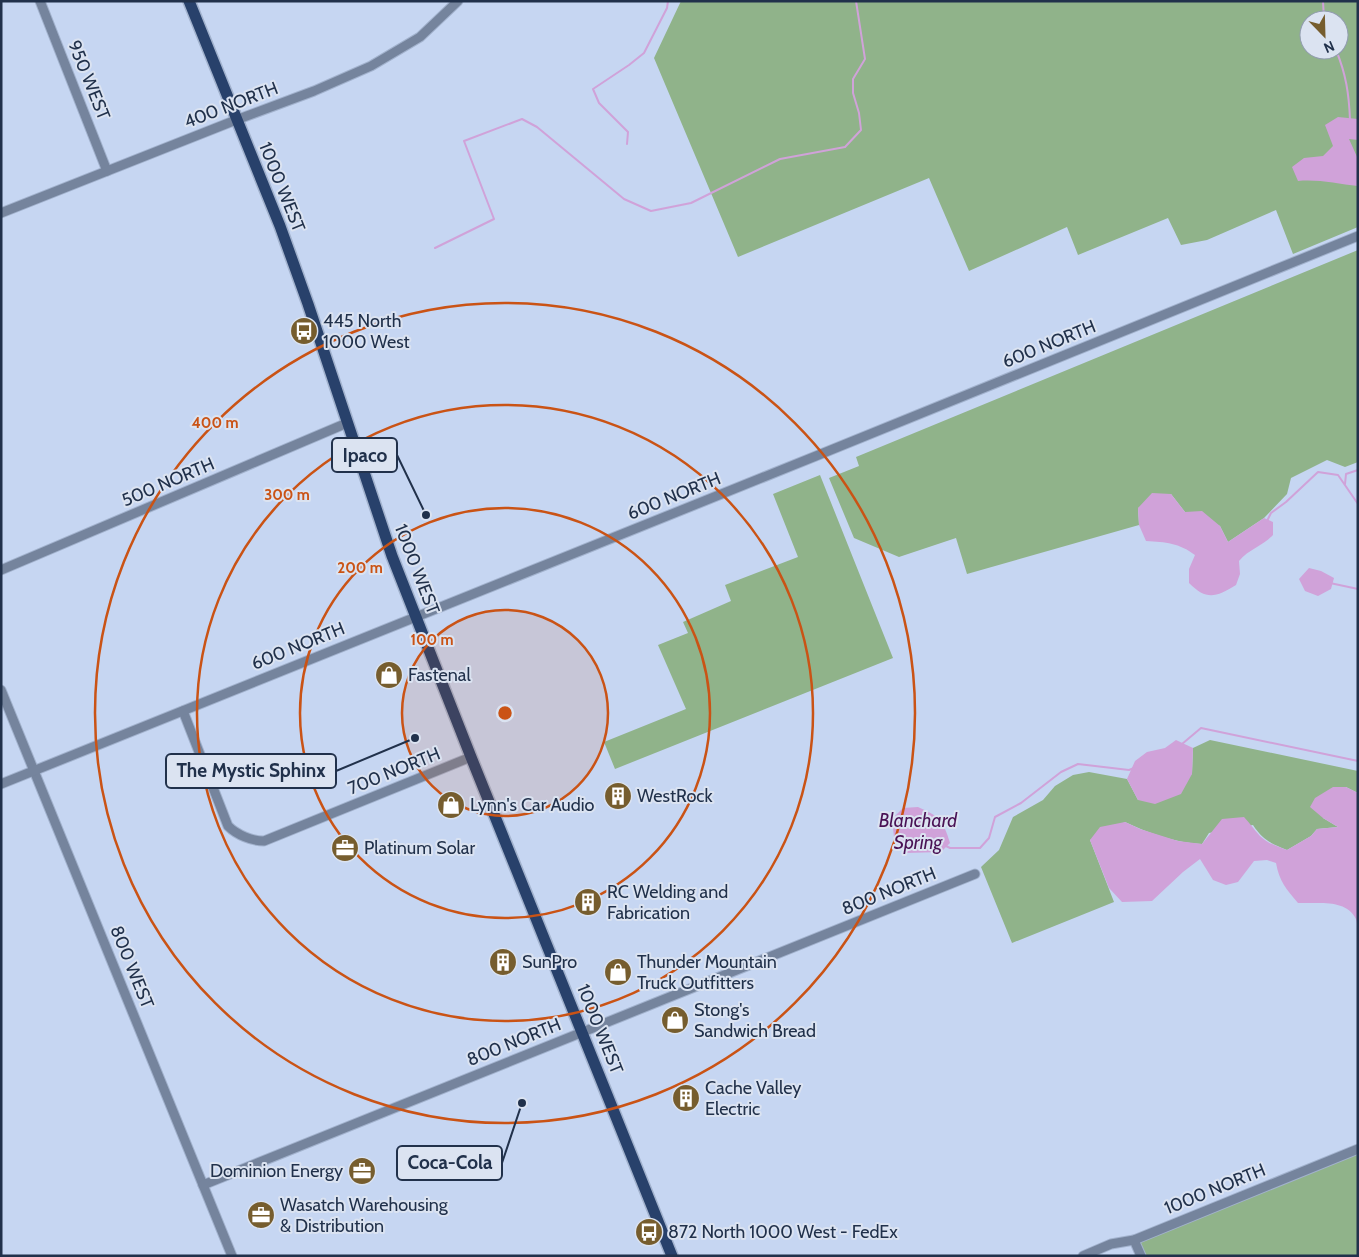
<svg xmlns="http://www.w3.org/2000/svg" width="1359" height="1257" viewBox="0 0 1359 1257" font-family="Cabin,sans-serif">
<rect width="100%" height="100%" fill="#c6d6f2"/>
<g fill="#90b38a" fill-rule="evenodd">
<path d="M 681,1 L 1358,1 L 1358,227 L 1293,254 L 1276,210 L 1207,240 L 1181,245 L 1168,218 L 1078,255 L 1067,227 L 969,271 L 929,178 L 738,257 L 654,58 ZM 1309,20 L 1339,20 L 1339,50 L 1309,50 Z"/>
<path d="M 1358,250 L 1358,462 L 1345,467 L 1327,460 L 1291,478 L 1287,494 L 1264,518 L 1228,542 L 1220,526 L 1185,512 L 1171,494 L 1138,508 L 1139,525 L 967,574 L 956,538 L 899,557 L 854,538 L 829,478 L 859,466 L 856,457 Z"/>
<path d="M 820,475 L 893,658 L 615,769 L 604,742 L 686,709 L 658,645 L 688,633 L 683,622 L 731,601 L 725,585 L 798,557 L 773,494 Z"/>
<path d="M 1210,740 L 1358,771 L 1358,793 L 1346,787 L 1323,818 L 1338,827 L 1317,829 L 1311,836 L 1287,850 C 1270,843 1263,840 1253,825 L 1209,833 L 1202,844 C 1176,843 1148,833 1125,822 L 1090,840 L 1114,902 L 1012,943 L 981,867 L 999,850 L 1013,817 L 1043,800 L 1055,786 L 1073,775 L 1089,772 L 1127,779 L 1138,800 L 1192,774 L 1193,748 Z"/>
<path d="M 1358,1153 L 1358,1256 L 1146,1256 L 1140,1242 Z"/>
</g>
<g fill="#d0a2d9">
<path d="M 1338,117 L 1358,119 L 1358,140 L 1349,139 L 1358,159 L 1358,186 C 1338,184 1318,179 1298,181 L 1292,167 L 1304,158 L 1323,156 L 1333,146 L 1325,125 Z"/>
<path d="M 1152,493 L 1171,494 L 1185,512 L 1202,511 L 1220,526 L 1228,542 L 1264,518 L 1273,522 L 1273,535 C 1263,546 1249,549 1239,561 L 1240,574 L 1236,585 C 1216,597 1207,601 1189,583 L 1189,569 L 1195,555 C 1179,543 1166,542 1146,541 L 1139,525 L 1138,508 Z"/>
<path d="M 1309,568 L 1321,571 L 1334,578 L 1331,589 L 1318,596 L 1305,591 L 1299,579 Z"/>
<path d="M 1176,740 L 1193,748 L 1192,774 L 1181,794 L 1155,804 L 1138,800 L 1127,779 L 1135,761 L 1147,752 L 1165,748 Z"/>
<path d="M 1333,787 L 1346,787 L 1358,793 L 1358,939 C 1357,933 1358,925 1356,919 C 1346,898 1316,904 1298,903 C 1287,890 1279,881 1276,863 L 1267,860 L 1254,861 L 1238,882 L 1226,885 L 1213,880 L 1200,859 L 1183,872 L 1152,901 L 1122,902 L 1109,888 L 1090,840 L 1100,827 L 1125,822 L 1140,829 L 1178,841 L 1202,844 L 1222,819 L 1244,817 C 1250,823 1254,830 1260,836 C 1267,843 1278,847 1287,850 L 1311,836 L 1317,829 L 1338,827 L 1323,818 L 1310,807 L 1315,798 Z"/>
<path d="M 918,807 C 939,816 943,820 950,843 L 941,852 L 907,853 L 894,837 L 892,819 L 903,808 Z"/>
</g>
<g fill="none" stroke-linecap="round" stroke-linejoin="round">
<g stroke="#d0a2d9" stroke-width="2">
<path d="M 1323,1 L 1324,20"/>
<path d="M 1336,50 C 1346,74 1349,94 1350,120"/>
<path d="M 627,144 L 628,132 L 599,103 L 593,89 L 629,65 L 644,53 L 667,8 L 668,1"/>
<path d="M 435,248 L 494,219 L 464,141 L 522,119 L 537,127 L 624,199 L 651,211 L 691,203 L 780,159 L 845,147 L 861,130 L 859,113 L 853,93 L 853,79 L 865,59 L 856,1"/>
<path d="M 1345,484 L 1346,474 L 1358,470"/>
<path d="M 1267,521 L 1271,513 L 1286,502 L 1318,472 L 1338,475 L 1358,504"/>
<path d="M 1330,583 L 1358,589"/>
<path d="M 1182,744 L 1201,728 L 1358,761"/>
<path d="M 946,846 L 950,848 L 980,848 L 989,838 L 995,817 L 1021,803 L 1061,772 L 1078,764 L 1129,770 L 1134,768"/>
</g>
<g stroke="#a2b2cd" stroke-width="11">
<g id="minor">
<path d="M 40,1 L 107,171"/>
<path d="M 1,213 L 236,120 L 314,91 L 371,66 L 420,37 L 458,1"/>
<path d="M 1,570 L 347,423"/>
<path d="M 1,690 L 232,1256"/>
<path d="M 183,711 L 228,826 C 237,835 252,841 264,841 L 471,757"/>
<path d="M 1,784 L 816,456 L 1358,236"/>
<path d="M 203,1185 L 975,874"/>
<path d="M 1134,1240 L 1141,1256"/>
<path d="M 1083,1256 L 1111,1244 L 1134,1240 L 1358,1149"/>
</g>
</g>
<g stroke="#a2b2cd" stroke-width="14">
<path id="major" d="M 189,1 L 280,226 L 308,304 L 392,556 L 471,757 L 672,1256"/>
</g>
<use href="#minor" stroke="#75849d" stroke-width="9"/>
<use href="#major" stroke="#28416b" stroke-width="11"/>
</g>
<circle cx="505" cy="713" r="103" fill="#ca5315" fill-opacity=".12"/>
<g fill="none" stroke="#ca5315" stroke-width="2.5">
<circle cx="505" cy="713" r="103"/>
<circle cx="505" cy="713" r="205"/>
<circle cx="505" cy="713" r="308"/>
<circle cx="505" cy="713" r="410"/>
</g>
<defs>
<g id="bus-disc" transform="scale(1.4375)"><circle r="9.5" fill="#765d2e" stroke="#dbe3f1"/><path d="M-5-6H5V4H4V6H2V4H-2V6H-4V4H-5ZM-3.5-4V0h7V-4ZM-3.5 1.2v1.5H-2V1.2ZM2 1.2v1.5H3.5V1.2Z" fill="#fff"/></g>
<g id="shop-disc" transform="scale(1.4375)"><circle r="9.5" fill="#765d2e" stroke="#dbe3f1"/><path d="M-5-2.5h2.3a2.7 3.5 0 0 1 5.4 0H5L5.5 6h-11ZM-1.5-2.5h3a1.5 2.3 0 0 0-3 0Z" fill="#fff"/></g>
<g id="building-disc" transform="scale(1.4375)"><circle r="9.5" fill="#765d2e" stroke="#dbe3f1"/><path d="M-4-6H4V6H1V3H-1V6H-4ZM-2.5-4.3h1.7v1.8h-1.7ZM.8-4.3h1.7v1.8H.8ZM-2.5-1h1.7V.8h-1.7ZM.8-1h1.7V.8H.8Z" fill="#fff"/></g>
<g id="office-disc" transform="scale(1.4375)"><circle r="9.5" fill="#765d2e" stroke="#dbe3f1"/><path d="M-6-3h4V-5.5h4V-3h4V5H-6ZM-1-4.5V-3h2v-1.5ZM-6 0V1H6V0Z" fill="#fff"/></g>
</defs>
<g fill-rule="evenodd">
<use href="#bus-disc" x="304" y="331"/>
<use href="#shop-disc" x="389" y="675"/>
<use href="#building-disc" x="618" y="796"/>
<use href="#shop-disc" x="451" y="805"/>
<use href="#office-disc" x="345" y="848"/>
<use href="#building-disc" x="588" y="902"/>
<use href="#building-disc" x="503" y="962"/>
<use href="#shop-disc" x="618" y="972"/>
<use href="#shop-disc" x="675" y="1020"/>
<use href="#building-disc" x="686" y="1098"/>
<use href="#office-disc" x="362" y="1171"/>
<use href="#office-disc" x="261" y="1215"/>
<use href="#bus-disc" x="649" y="1232"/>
</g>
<g text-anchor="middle" stroke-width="4" stroke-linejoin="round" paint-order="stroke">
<g font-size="18" fill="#21314b" stroke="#dbe3f1">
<text transform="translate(89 80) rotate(68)" y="6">950 WEST</text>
<text transform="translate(231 105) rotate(-21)" y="6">400 NORTH</text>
<text transform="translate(282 187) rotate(68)" y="6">1000 WEST</text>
<text transform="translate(1049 344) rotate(-22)" y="6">600 NORTH</text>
<text transform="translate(168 482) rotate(-23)" y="6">500 NORTH</text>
<text transform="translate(674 496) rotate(-22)" y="6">600 NORTH</text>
<text transform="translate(417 569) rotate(69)" y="6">1000 WEST</text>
<text transform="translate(298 646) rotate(-22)" y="6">600 NORTH</text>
<text transform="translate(394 771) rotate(-22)" y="6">700 NORTH</text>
<text transform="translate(889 891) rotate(-22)" y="6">800 NORTH</text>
<text transform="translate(132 967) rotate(68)" y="6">800 WEST</text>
<text transform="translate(600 1029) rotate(68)" y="6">1000 WEST</text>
<text transform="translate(514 1042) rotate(-22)" y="6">800 NORTH</text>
<text transform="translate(1215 1189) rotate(-22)" y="6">1000 NORTH</text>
</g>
<g font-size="18" fill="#21314b" stroke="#dbe3f1" text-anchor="start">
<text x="323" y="327">445 North<tspan x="323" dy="21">1000 West</tspan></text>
<text x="408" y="681">Fastenal</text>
<text x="637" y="802">WestRock</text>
<text x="470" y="811">Lynn's Car Audio</text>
<text x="364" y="854">Platinum Solar</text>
<text x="607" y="898">RC Welding and<tspan x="607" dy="21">Fabrication</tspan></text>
<text x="522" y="968">SunPro</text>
<text x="637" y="968">Thunder Mountain<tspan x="637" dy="21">Truck Outfitters</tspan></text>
<text x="694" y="1016">Stong's<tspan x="694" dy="21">Sandwich Bread</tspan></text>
<text x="705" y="1094">Cache Valley<tspan x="705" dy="21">Electric</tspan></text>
<text x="343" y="1177" text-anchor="end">Dominion Energy</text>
<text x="280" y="1211">Wasatch Warehousing<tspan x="280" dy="21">&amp; Distribution</tspan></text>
<text x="668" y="1238">872 North 1000 West - FedEx</text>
</g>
<g font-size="19" font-style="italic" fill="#491154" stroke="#dbe3f1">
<text x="918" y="827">Blanchard<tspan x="918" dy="22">Spring</tspan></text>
</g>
</g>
<circle cx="505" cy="713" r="8" fill="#ca5315" stroke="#dbe3f1" stroke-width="2.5"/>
<g font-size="15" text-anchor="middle" font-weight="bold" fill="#ca5315" stroke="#dbe3f1" stroke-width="4" stroke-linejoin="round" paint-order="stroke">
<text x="215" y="428">400 m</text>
<text x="287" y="500">300 m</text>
<text x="360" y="573">200 m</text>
<text x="432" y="645">100 m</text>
</g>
<path fill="none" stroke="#21314b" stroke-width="2" d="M426 515L397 455M415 738L336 771M522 1103L502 1163"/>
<g fill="#21314b" stroke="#dbe3f1" stroke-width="2">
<circle cx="426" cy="515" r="5"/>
<circle cx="415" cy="738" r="5"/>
<circle cx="522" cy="1103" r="5"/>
</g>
<g fill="#dbe3f1" stroke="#21314b" stroke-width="2">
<rect x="332" y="438" width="65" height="34" rx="5"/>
<rect x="166" y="754" width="170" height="34" rx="5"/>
<rect x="397" y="1146" width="105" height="34" rx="5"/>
</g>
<g font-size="19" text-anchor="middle" font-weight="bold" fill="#21314b">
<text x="365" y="462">Ipaco</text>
<text x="251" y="777">The Mystic Sphinx</text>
<text x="450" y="1169">Coca-Cola</text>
</g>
<rect width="1359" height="1257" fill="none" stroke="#21314b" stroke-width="5"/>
<g transform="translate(1324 35) rotate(157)"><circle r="24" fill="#dbe3f1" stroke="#919caf"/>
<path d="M0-4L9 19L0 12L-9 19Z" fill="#765d2e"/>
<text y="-8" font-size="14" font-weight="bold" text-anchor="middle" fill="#21314b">N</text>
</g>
</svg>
